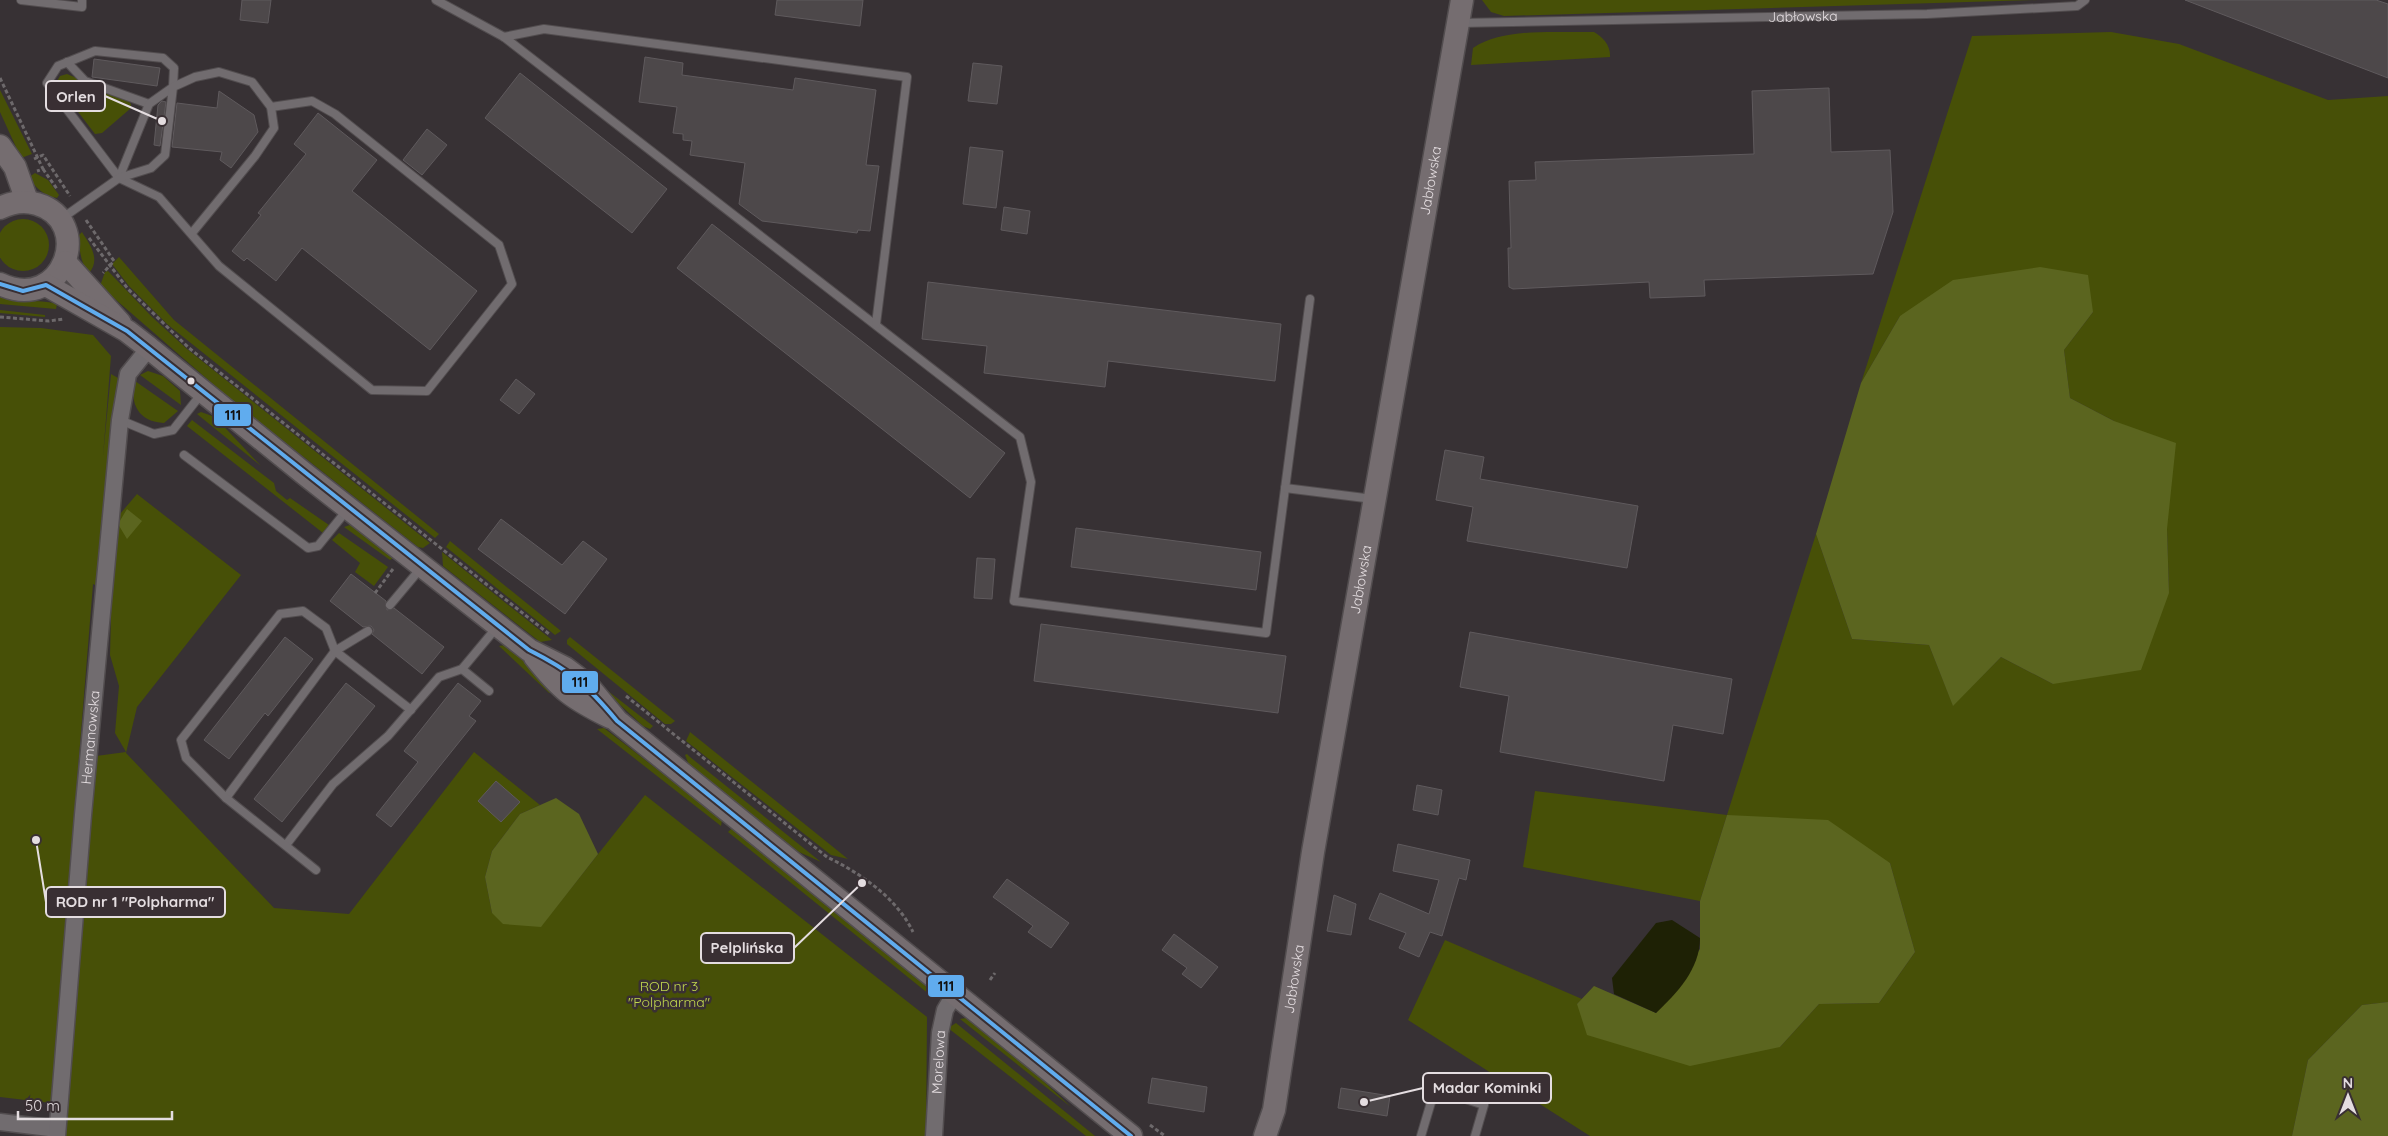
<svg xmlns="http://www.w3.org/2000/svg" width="2388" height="1136" viewBox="0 0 2388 1136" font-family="Quicksand,sans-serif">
<rect width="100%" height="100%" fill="#373134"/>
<g fill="#475007">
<path d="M 2038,0 L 1504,16 L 1491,12 L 1482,0 Z"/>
<path d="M 1594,32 C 1603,37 1611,46 1610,57 L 1471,65 L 1473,48 C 1504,27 1557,33 1594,32 Z"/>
<path d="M 2111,32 L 2179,44 L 2328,100 L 2388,96 L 2388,1002 L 2362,1005 L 2308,1060 L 2292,1136 L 1590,1136 L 1408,1020 L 1445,940 L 1582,999 L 1577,1004 L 1780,1047 L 1819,1004 L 1879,1003 L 1915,952 L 1890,863 L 1727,815 L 1700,901 L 1523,867 L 1535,791 L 1727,815 L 1816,534 L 1852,639 L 1929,645 L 1953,705 L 2001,657 L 2053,684 L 2169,593 L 2167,529 L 2114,421 L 2070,398 L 2064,350 L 2093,312 L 1900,316 L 1861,383 L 1972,36 Z"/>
<path d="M 67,74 L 127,99 L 131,104 L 131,108 L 102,133 L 95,134 L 56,83 L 60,76 Z"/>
<path d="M 0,90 L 32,154 L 21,158 L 0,112 Z"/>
<path d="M 35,173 L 48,180 L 59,195 L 57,198 C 45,196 35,188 29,177 Z"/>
<circle cx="23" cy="245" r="26"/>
<path d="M 82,232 C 90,245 101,259 89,273 C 80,263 79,247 79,235 Z"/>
<path d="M 119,257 L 174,320 L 439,534 L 435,538 L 167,324 L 129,286 L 112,264 Z"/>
<path d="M 108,271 L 152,317 L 187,349 L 430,543 L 423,548 L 418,547 L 229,398 L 100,286 L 105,272 Z"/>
<path d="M 0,297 C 19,305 38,298 57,304 L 56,309 L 0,304 Z"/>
<path d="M 0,310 L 45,315 L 45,317 L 0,313 Z"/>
<path d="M 0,327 L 41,328 L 93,335 L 111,356 L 103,456 L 111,374 L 118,378 L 111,427 L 99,587 L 93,584 L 51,1103 L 0,1097 Z"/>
<path d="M 148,371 L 163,376 L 180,391 L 181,405 L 140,375 Z"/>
<path d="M 135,381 L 178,411 L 164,423 C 139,422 129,404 135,381 Z"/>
<path d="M 201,412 L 215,417 L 261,466 L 197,414 Z"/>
<path d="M 192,420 L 274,483 L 276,491 L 287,500 L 290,498 L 329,525 L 323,533 L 187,426 Z"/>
<path d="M 137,494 L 241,575 L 137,707 L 126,753 L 274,908 L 349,914 L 474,752 L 540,805 L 520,814 L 492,851 L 485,877 L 492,913 L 541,926 L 645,795 L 927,1017 L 926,1136 L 65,1136 L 96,756 L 126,752 L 115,733 L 119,686 L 110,655 L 112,578 L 120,514 Z"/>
<path d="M 350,525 L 393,558 L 390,560 L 344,527 Z"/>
<path d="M 339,533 L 388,567 L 374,586 L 355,572 L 360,563 L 332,540 Z"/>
<path d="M 450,541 L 561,631 L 555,635 L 446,547 Z"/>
<path d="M 442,552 L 552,640 L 540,642 L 443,566 Z"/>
<path d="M 570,637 L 675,721 L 671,724 L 665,724 L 567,644 L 567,640 Z"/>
<path d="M 505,645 L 520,656 L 557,693 L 549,693 L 499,646 Z"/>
<path d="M 590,677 L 653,726 L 650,729 L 643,726 Z"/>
<path d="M 604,728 L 715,814 L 722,820 L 721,826 L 597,729 Z"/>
<path d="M 690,732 L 848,859 L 831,855 L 686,741 Z"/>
<path d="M 687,754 L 690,757 L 821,862 L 799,852 L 689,765 L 685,755 Z"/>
<path d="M 731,829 L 735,829 L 931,987 L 935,999 L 728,832 Z"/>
<path d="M 966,1018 L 1037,1075 L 1071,1107 L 960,1019 Z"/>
<path d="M 956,1023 L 1095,1136 L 1086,1136 L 948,1028 Z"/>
</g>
<g fill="#5b651f">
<path d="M 2040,267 L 2088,275 L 2093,312 L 2064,350 L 2070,398 L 2114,421 L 2176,443 L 2167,529 L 2169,593 L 2141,670 L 2053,684 L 2001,657 L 1953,706 L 1929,645 L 1852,639 L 1816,534 L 1861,383 L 1900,316 L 1953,280 Z"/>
<path d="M 127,509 L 142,521 L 127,539 L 118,524 Z"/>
<path d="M 556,798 L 579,814 L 598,854 L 541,927 L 503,924 L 492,913 L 485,877 L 492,851 L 520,814 Z"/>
<path d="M 1727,815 L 1828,820 L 1890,863 L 1915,952 L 1879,1003 L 1819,1004 L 1780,1047 L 1690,1066 L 1587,1035 L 1577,1004 L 1594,986 L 1656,1013 L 1700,949 L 1700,901 Z"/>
<path d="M 2388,1002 L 2388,1136 L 2292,1136 L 2308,1060 L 2362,1005 Z"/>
</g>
<path fill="#1e2105" d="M 1672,920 L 1700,938 C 1700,969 1677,993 1656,1013 L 1614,994 L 1612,978 L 1656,923 Z"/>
<g fill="#4d484a" stroke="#5f5a5d">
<path d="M 242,0 L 271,0 L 268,23 L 240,20 Z"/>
<path d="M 777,0 L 863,0 L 860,26 L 775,15 Z"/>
<path d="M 2185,0 L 2376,0 L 2388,4 L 2388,78 Z"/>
<path d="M 645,57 L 683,63 L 682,75 L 793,90 L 795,78 L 876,90 L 866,165 L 879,166 L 870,231 L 858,230 L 857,233 L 762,221 L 739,204 L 745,163 L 690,155 L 692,141 L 683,140 L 683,134 L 673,133 L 677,107 L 639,102 Z"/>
<path d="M 94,59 L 160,68 L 157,86 L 92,77 Z"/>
<path d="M 973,63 L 1002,66 L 997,104 L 968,101 Z"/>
<path d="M 520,73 L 667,189 L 632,233 L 485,118 Z"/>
<path d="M 1829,88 L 1831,152 L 1890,150 L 1893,212 L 1873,274 L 1704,280 L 1705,296 L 1650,298 L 1649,282 L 1513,289 L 1509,287 L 1508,248 L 1511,248 L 1509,181 L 1536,180 L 1535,162 L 1754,154 L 1752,91 Z"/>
<path d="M 219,91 L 254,115 L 258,132 L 231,168 L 220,160 L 222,152 L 172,147 L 177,103 L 217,108 Z"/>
<path d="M 162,101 L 166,102 L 160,146 L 154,145 L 158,105 Z"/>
<path d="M 318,113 L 377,160 L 352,191 L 477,291 L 430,350 L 302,248 L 276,281 L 247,258 L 244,261 L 232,251 L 261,215 L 258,213 L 306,154 L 294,144 Z"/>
<path d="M 427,129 L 447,145 L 422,175 L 403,160 Z"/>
<path d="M 970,147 L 1003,151 L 996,208 L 963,204 Z"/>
<path d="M 1004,207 L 1030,211 L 1027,234 L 1001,230 Z"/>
<path d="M 712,224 L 1005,453 L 970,498 L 677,268 Z"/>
<path d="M 928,282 L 1281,324 L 1275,381 L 1108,361 L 1105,387 L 984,373 L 987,346 L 922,339 Z"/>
<path d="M 516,379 L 535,394 L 519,414 L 500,400 Z"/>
<path d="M 1445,450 L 1484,457 L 1480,479 L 1638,506 L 1627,568 L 1467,541 L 1473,507 L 1436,500 Z"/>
<path d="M 501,519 L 562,565 L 583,541 L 607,559 L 565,614 L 478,549 Z"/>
<path d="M 1076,528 L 1261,552 L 1256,590 L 1071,567 Z"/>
<path d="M 977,558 L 995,559 L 992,599 L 974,598 Z"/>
<path d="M 351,574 L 386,601 L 387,610 L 394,608 L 444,647 L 422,674 L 372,634 L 374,630 L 371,626 L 363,627 L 330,601 Z"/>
<path d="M 1041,624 L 1286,656 L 1278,713 L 1034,681 Z"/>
<path d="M 1470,632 L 1732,679 L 1723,734 L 1673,725 L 1664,781 L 1500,752 L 1509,696 L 1460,687 Z"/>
<path d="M 285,637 L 313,659 L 268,716 L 265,713 L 229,759 L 204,740 Z"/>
<path d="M 346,683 L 375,706 L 282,822 L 254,799 Z"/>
<path d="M 458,683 L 481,701 L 469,716 L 476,721 L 391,827 L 376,815 L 418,762 L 404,751 Z"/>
<path d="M 496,781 L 520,802 L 501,822 L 478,801 Z"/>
<path d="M 1417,785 L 1442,790 L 1438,815 L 1413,810 Z"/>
<path d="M 1398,844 L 1470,860 L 1466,880 L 1459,878 L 1442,936 L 1430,932 L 1419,957 L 1399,948 L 1406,933 L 1369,919 L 1380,893 L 1429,914 L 1439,880 L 1393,871 Z"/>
<path d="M 1007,879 L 1069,923 L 1051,948 L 1028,932 L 1033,926 L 993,897 Z"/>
<path d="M 1334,895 L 1356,904 L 1351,935 L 1327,931 Z"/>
<path d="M 1174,934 L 1218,967 L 1201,988 L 1182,974 L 1187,968 L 1162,950 Z"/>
<path d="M 1152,1078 L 1207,1087 L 1204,1112 L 1148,1103 Z"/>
<path d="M 1341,1088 L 1390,1096 L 1387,1116 L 1338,1108 Z"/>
</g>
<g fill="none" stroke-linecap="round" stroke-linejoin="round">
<g stroke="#524d4f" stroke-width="10">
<g id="lane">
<path d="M 21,0 L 82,7 L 82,0"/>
<path d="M 436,0 L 504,37 L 1020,437 L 1031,482 L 1014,601 L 1266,633 L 1310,299"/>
<path id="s1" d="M 1459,23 L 1927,14 L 2077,6 L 2085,0"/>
<path d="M 504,37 L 544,29 L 907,77 L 876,324"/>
<path d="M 67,62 L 85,81 L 149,104"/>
<path d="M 119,178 L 149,104 L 173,87 L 174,68 L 163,58 L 95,51 L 58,66 L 47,83 L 119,178 L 159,197 L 219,266 L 372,390 L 427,391 L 512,284 L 499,245 L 335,114 L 312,101 L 271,107"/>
<path d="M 61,219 L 119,178 L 151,168 L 165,155 L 173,87 L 195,77 L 219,72 L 252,82 L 271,107 L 274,128 L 255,156 L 192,233"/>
<path d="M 120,420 L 154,434 L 173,430 L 202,393"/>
<path d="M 184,455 L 308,548 L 318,546 L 347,510"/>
<path d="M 1285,488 L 1373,499"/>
<path d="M 390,605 L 421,568"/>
<path d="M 462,669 L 489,691"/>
<path d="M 226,798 L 335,651 L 368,631"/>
<path d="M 286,845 L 333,784 L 388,736 L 439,677 L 462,669 L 497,627"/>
<path d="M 316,870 L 226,798 L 186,758 L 181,740 L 280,614 L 303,611 L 326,628 L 335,651 L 411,710"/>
<path d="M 1421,1136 L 1435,1089 L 1484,1105 L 1475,1136"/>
</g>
</g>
<g stroke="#524d4f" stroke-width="19">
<g id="street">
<path d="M 0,1122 L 57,1129"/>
<path id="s2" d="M 57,1136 L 83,815 L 120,420 L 128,374 L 149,348"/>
<path id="s3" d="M 934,1136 L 940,1033 L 945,1010 L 955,993"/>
</g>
</g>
<g stroke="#524d4f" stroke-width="25">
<g id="secondary">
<path d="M 0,146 L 15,167 L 27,201"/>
<path d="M 0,208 C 12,202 24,200 37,204 C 95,221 64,314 0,284"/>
<path d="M 65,262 L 120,323"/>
<path d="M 46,285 L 127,331 L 149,348 L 306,475 L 529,650 L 565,668 L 577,677 L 589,687 L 617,721 L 1131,1136"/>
<path d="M 535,657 C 561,690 572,698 610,717"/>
<path id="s4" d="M 1265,1136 L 1274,1110 L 1313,852 L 1462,0"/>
</g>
</g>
<g stroke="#6d696b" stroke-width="3" stroke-dasharray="4 2.5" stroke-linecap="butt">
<path d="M 0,78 L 43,169 L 37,171"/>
<path d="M 34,159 L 43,155 L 70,196"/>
<path d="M 43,169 L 57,189"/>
<path d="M 86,220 L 114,261 L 103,273"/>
<path d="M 89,238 L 128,289 L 189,348 L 549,634"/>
<path d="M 0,317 L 49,321 L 64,319"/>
<path d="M 375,593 L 393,569"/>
<path d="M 626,696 L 827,857 C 860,873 897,898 913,932"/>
<path d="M 990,980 L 995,973"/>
<path d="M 1150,1125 L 1165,1136"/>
</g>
<use href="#lane" stroke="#716c6f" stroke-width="8"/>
<use href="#street" stroke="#716c6f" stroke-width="16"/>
<use href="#secondary" stroke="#756d70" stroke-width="22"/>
<g stroke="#392f33" stroke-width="8">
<path id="bus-1" d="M 0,284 L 23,291 L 46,285 L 127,331 L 529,650 C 571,671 587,685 617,721 L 1131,1136"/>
</g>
<use href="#bus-1" stroke="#60acee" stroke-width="4"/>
</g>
<circle fill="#e4dde0" stroke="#392f33" stroke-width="2" cx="191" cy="381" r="4.5"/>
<g text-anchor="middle" stroke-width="5" stroke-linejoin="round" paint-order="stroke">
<g font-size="14" fill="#e4dde0" stroke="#392f33">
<text dy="5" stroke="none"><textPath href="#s1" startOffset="344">Jabłowska</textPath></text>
<text dy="5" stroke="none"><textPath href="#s4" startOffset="970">Jabłowska</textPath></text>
<text dy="5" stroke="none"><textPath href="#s4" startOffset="565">Jabłowska</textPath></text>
<text dy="5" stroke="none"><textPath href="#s2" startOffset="400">Hermanowska</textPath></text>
<text dy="5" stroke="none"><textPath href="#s4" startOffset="160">Jabłowska</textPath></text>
<text dy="5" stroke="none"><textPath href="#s3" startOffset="74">Morelowa</textPath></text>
</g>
<g font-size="14" fill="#c0d64e" stroke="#392f33">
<text x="669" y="991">ROD nr 3<tspan x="669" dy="16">"Polpharma"</tspan></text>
</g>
</g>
<path fill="none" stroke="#e4dde0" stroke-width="2" d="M162 121L105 96M36 840L46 902M862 883L794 948M1364 1102L1423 1088"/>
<g fill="#e4dde0" stroke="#392f33" stroke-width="2">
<circle cx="162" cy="121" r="5"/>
<circle cx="36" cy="840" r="5"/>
<circle cx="862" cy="883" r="5"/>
<circle cx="1364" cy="1102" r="5"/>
</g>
<g fill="#392f33" stroke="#e4dde0" stroke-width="2">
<rect x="46" y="81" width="59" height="30" rx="5"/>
<rect x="46" y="887" width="179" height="30" rx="5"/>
<rect x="701" y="933" width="93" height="30" rx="5"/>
<rect x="1423" y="1073" width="128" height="30" rx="5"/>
</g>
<g font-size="15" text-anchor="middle" font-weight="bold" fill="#e4dde0">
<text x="76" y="102">Orlen</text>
<text x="135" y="907">ROD nr 1 "Polpharma"</text>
<text x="747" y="953">Pelplińska</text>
<text x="1487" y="1093">Madar Kominki</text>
</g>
<g stroke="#392f33" stroke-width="2">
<rect x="213" y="403" width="39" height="24" rx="5" fill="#60acee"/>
<rect x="561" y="670" width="38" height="24" rx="5" fill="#60acee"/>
<rect x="927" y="974" width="38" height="24" rx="5" fill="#60acee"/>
</g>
<g font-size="14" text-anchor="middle" font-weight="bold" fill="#111">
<text x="233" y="420">111</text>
<text x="580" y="687">111</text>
<text x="946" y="991">111</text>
</g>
<g transform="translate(2348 1096)" stroke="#392f33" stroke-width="4" paint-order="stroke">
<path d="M0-4L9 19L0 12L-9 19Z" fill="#e4dde0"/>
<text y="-8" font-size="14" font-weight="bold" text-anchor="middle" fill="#e4dde0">N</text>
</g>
<path d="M18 1111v8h154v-8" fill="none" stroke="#e4dde0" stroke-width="2.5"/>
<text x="25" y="1111" font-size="15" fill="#e4dde0" stroke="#392f33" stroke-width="4" paint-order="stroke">50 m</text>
</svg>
